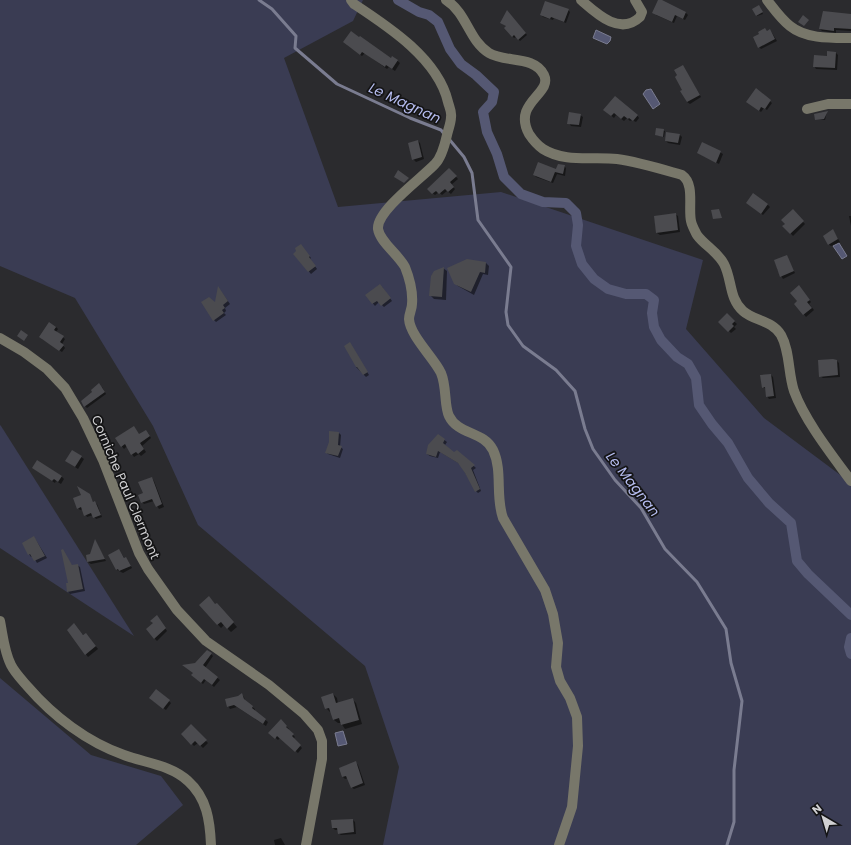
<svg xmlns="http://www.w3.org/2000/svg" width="851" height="845" viewBox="0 0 851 845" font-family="Poppins,sans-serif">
<rect width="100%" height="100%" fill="#2b2b2e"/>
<g fill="#3a3c53">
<path d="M 0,0 L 363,0 L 353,21 L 284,58 L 338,207 L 501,192 L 703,260 L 686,329 L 764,418 L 851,483 L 851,845 L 383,845 L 399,767 L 365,666 L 198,525 L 153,426 L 75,298 L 0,266 Z"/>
<path d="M 0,425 L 1,426 L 134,636 L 0,548 Z"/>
<path d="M 0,678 L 91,755 L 161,776 L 183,805 L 136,845 L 0,845 Z"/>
</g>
<g fill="#555873" stroke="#7a7c90">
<path d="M 596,30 L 611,37 L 610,41 L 607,44 L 593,38 Z"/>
<path d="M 651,89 L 660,104 L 653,109 L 643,94 L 646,90 Z"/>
<path d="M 839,243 L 847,256 L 842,259 L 833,246 Z"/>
<path d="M 343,731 L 347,744 L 338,746 L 335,733 Z"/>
</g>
<g fill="#0007">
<path d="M 659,0 L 686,13 L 688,15 L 685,20 L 677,16 L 674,23 L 656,15 Z"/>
<path d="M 760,7 L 763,14 L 757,16 L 756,16 Z"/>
<path d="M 568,10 L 570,12 L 566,23 L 554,18 L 553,20 L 543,17 L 541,14 Z"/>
<path d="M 507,11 L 527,35 L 520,41 L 516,37 L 514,38 L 505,28 L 507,26 Z"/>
<path d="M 851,14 L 851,31 L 836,30 L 836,33 L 822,31 L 820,29 Z"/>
<path d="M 765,29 L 768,32 L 770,30 L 772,33 L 777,41 L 761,49 L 759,47 L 760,34 Z"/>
<path d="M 347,45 L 391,59 L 393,57 L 400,63 L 395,71 L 389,67 L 387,69 L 365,53 L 362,56 Z"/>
<path d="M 828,52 L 836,53 L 838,55 L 837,70 L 816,69 L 814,66 L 827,57 Z"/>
<path d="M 683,66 L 701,97 L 690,104 L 687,102 Z"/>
<path d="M 756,89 L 772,103 L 767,110 L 764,108 L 761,112 L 750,104 Z"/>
<path d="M 607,112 L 637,115 L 639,118 L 636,122 L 632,120 L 630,121 L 627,118 L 624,121 L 616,115 L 614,118 Z"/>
<path d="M 827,112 L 825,120 L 816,119 Z"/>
<path d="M 580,115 L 583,117 L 581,127 L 571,126 L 569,123 Z"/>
<path d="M 657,129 L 665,131 L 664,137 L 656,135 Z"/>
<path d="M 679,134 L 682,137 L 680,145 L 668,143 L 666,141 Z"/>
<path d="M 418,141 L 420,143 L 424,159 L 416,162 L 413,159 Z"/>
<path d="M 703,143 L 723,154 L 719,164 L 698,153 Z"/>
<path d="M 564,166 L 566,168 L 565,176 L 557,174 L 553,183 L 536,177 L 534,174 L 555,170 Z"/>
<path d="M 449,169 L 458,179 L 451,185 L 455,189 L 451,194 L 447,191 L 442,195 L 439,192 L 435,195 L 428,189 Z"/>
<path d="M 767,204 L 770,207 L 763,215 L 750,205 Z"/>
<path d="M 793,211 L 805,224 L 793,236 L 784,226 Z"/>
<path d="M 675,214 L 678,216 L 680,232 L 660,235 L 657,233 L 655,217 Z"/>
<path d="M 849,216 L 851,216 L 851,226 Z"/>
<path d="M 833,231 L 840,242 L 831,246 L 828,244 Z"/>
<path d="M 302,247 L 311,258 L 310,259 L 317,269 L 311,274 L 294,254 Z"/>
<path d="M 786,256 L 795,273 L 783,279 L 777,269 L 779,269 Z"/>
<path d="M 486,263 L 489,266 L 488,275 L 483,274 L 474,295 L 458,286 L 455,283 Z"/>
<path d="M 443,268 L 447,271 L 446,300 L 434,299 L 430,295 Z"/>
<path d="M 382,287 L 392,301 L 384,307 L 379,302 L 375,306 L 366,295 Z"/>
<path d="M 801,289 L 811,302 L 809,304 L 814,310 L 806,317 L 796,304 L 799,301 Z"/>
<path d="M 220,290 L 230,304 L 225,308 L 226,311 L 224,313 L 226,315 L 216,322 L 214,320 L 215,304 Z"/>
<path d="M 727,315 L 737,324 L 734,327 L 736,329 L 731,333 L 720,322 Z"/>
<path d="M 56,327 L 58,329 L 56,332 L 65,339 L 62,344 L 65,348 L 62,352 L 42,339 Z"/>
<path d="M 355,352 L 369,375 L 366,377 L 356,367 Z"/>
<path d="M 837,361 L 839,363 L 840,377 L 823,378 L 820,376 Z"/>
<path d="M 771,375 L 773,377 L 776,398 L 769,399 L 767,396 L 766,389 L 763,387 Z"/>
<path d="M 102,387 L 106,394 L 87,408 L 85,406 Z"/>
<path d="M 148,433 L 151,438 L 142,446 L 146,452 L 141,456 L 139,454 L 134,457 L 127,446 L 124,449 L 116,439 Z"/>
<path d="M 339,433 L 341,435 L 340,447 L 343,449 L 340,458 L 328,454 L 326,452 L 330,442 Z"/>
<path d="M 438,435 L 447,442 L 445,445 L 454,454 L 457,451 L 476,468 L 473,470 L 481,491 L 478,493 L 476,491 L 460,464 L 440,452 L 438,458 L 430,456 L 427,454 Z"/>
<path d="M 81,457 L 84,459 L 78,469 L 69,463 Z"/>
<path d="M 33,468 L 61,476 L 64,479 L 61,484 L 56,481 L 55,483 Z"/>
<path d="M 152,478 L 154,481 L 164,507 L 159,509 L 154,501 L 144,504 L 142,502 L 144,493 Z"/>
<path d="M 89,495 L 94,503 L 97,504 L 102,517 L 96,519 L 93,515 L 87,517 L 83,509 L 80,510 L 78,508 Z"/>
<path d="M 34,537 L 47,558 L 37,563 L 33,556 L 31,557 L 29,554 Z"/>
<path d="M 95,541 L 106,561 L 91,564 L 88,562 Z"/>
<path d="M 119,550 L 125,559 L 126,558 L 128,561 L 132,568 L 123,573 L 117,570 L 110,555 Z"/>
<path d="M 63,551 L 72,566 L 77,565 L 80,567 L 85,591 L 70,594 L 68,592 L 67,584 L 69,584 Z"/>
<path d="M 200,605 L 216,605 L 220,608 L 237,627 L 231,632 L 224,625 L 221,628 Z"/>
<path d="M 159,619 L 167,631 L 157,641 L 154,638 Z"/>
<path d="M 68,630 L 88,636 L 98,649 L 88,657 Z"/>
<path d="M 211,654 L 213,656 L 205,668 L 220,680 L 214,687 L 206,680 L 203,684 L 194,677 Z"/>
<path d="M 156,690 L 171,703 L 166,710 L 152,700 Z"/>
<path d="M 333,694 L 337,698 L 338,704 L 352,699 L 356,703 L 362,724 L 345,729 L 341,723 L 338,723 L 334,720 L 332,712 L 330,712 L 326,708 Z"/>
<path d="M 242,695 L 244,697 L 245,702 L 255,709 L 254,711 L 268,722 L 266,726 L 237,707 L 230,709 L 228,706 Z"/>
<path d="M 281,721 L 289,729 L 288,730 L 295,737 L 293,739 L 302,748 L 298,753 L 280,738 L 278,740 L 270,733 Z"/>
<path d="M 191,726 L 208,743 L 203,748 L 198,743 L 194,746 L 183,734 Z"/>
<path d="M 355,762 L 358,765 L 365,785 L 354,789 L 351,787 L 348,778 L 345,779 L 343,777 Z"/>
<path d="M 353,820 L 355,822 L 356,834 L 341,835 L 338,833 L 338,830 L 335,830 L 333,828 Z"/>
<path d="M 281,838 L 285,845 L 275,845 L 274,840 Z"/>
</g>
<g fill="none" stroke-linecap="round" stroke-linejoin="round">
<g stroke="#7a7c90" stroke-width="3">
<path d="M 259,0 L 272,9 L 296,36 L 295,48 L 337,84 L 410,118 L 441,130 L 445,135"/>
<path d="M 449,139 L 464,157 L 472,173 L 478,220 L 511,267 L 506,312 L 508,325 L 523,346 L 556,370 L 575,391 L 585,429 L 593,449 L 615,480 L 641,508 L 665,549 L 697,582 L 726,629 L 731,663 L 742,701 L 734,770 L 734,822 L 727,845"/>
</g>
<g stroke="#555873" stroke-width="10">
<path d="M 398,0 L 419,12 L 429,15 L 438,22 L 450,49 L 461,64 L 476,75 L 494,92 L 492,102 L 483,112 L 487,132 L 497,154 L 504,177 L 521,194 L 543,202 L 566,203 L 576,213 L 578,225 L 576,246 L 582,264 L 594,279 L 608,289 L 626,294 L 646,294 L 654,300 L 652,313 L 654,327 L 661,340 L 677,357 L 688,364 L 696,378 L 699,405 L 712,424 L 728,443 L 748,478 L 769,503 L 791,523 L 797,561 L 808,574 L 851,615"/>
<path d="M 851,638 L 849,647 L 851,654"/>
</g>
</g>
<g fill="#4b4b4f">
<path d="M 658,0 L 662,0 L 686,12 L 683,19 L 675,15 L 672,22 L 652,13 Z"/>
<path d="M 545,1 L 569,9 L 564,22 L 551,17 L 550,19 L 540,15 Z"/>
<path d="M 759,5 L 763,12 L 756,16 L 752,9 Z"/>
<path d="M 507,10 L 526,33 L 518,40 L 514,35 L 512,37 L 504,28 L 506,26 L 500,23 Z"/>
<path d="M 823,11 L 851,14 L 851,29 L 834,28 L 834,31 L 819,29 Z"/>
<path d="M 803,15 L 809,20 L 804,26 L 798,22 Z"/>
<path d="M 765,28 L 767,31 L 770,29 L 775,39 L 758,48 L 753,37 L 759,34 L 758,32 Z"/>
<path d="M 351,31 L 359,37 L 360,36 L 391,58 L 392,56 L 398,60 L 392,69 L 386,65 L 385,67 L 362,52 L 360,55 L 343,42 Z"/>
<path d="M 827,51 L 836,52 L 835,68 L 813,67 L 814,55 L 827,56 Z"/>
<path d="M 683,65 L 700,95 L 687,102 L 680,91 L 682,90 L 675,77 L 677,75 L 674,70 Z"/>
<path d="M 756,88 L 771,100 L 765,109 L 761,107 L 759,111 L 746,102 Z"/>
<path d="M 615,96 L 638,115 L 633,121 L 629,118 L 628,119 L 624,116 L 621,119 L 614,113 L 611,116 L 603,110 Z"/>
<path d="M 828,111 L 824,119 L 815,120 L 814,114 Z"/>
<path d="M 569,112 L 581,114 L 579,125 L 567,124 Z"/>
<path d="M 656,128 L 664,129 L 663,137 L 655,135 Z"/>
<path d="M 666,132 L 680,134 L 678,143 L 665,141 Z"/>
<path d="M 418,140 L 422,157 L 412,160 L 408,143 Z"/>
<path d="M 702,142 L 721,151 L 716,163 L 697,153 Z"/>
<path d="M 538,162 L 556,169 L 555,171 L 558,164 L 565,165 L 563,174 L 555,172 L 551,182 L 533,175 Z"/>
<path d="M 449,168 L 457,176 L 450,182 L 454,187 L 448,192 L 445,189 L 439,194 L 436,191 L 432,194 L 427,189 Z"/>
<path d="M 398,170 L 409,178 L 404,183 L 394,177 Z"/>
<path d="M 753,193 L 768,204 L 761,214 L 746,203 Z"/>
<path d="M 719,209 L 722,218 L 713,219 L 711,210 Z"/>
<path d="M 793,209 L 804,221 L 790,234 L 782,226 L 785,224 L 781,220 Z"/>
<path d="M 676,213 L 678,230 L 656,233 L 654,216 Z"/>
<path d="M 833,229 L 838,239 L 828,245 L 823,236 Z"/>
<path d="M 301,244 L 310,256 L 309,257 L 316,266 L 308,272 L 293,254 L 296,251 L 295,248 Z"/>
<path d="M 787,255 L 794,271 L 780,277 L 774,260 Z"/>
<path d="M 467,259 L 486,262 L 485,273 L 480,272 L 471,292 L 454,284 L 447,268 Z"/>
<path d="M 444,267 L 442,297 L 429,296 L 431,276 L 434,271 Z"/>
<path d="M 380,284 L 391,298 L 381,306 L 377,301 L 372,304 L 365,295 Z"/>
<path d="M 799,285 L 810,300 L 807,302 L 812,308 L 803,315 L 794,304 L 797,301 L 790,293 Z"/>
<path d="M 218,286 L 228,301 L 223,305 L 225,308 L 222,310 L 224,313 L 213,321 L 201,302 L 209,297 L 215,302 Z"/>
<path d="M 727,313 L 735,321 L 732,324 L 734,326 L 728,332 L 718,322 Z"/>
<path d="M 49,322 L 56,327 L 54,330 L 64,336 L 60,342 L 64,345 L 59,351 L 39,337 Z"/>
<path d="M 21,330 L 28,335 L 24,341 L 17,336 Z"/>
<path d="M 350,342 L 368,372 L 363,375 L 357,367 L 356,367 L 344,346 Z"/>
<path d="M 833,359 L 837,360 L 838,375 L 819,377 L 818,360 Z"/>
<path d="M 771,374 L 774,396 L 766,397 L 765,387 L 762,388 L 760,375 Z"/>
<path d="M 99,383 L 105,392 L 84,407 L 81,401 L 92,392 L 91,390 Z"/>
<path d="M 134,426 L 139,434 L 146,430 L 150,436 L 140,443 L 144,449 L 138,454 L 136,452 L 131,455 L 125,444 L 121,447 L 115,438 Z"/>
<path d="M 329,431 L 339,432 L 338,445 L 342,446 L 338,456 L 325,453 L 329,442 Z"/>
<path d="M 438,434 L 445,439 L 443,443 L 454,452 L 457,450 L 475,465 L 471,468 L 480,489 L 475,492 L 465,473 L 458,463 L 438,451 L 436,457 L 426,454 L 428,445 Z"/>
<path d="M 72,450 L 82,456 L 75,467 L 65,461 Z"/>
<path d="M 37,460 L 62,476 L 58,482 L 54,479 L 52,481 L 32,468 Z"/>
<path d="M 152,477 L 162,504 L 156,507 L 152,499 L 141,503 L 138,495 L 143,493 L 138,482 Z"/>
<path d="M 77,486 L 90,494 L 93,502 L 95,501 L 101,515 L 93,518 L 91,513 L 84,516 L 81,507 L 77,509 L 73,498 L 81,495 Z"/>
<path d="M 34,536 L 45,556 L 34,561 L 30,554 L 28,555 L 22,543 Z"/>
<path d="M 95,539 L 105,559 L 87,562 L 86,555 L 90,554 Z"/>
<path d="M 63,549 L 72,565 L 78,564 L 83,589 L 67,592 L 66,583 L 68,583 L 61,550 Z"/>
<path d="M 119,549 L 124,558 L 126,557 L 131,566 L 119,571 L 118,569 L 116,570 L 108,555 Z"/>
<path d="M 209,596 L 215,604 L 217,603 L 234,622 L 227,629 L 221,622 L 217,625 L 199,605 Z"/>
<path d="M 157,615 L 166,628 L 154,639 L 146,629 L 153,623 L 150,621 Z"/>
<path d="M 74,623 L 83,635 L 86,633 L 96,646 L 85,655 L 67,630 Z"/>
<path d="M 207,650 L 212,653 L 203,665 L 218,677 L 212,685 L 204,679 L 201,683 L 191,675 L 193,673 L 182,665 L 195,663 Z"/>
<path d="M 156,689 L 170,700 L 163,709 L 149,698 Z"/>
<path d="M 242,693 L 244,699 L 253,706 L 252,708 L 266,719 L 263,724 L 234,705 L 227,707 L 225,699 L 238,696 Z"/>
<path d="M 333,693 L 336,703 L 353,698 L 359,720 L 341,725 L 339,718 L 333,720 L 329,708 L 325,709 L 321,697 Z"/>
<path d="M 281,719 L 287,726 L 286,727 L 294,734 L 292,736 L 301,745 L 295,752 L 277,736 L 275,739 L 268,733 Z"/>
<path d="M 191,724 L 207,740 L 200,746 L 195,741 L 191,745 L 181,734 Z"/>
<path d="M 356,761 L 363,783 L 351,788 L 346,776 L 342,777 L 339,768 Z"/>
<path d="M 353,819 L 354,832 L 338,834 L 337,828 L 332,828 L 331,820 Z"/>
</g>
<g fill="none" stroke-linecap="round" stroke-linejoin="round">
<g stroke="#78776a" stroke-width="10">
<path d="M 351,0 L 354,4 C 389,27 438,59 448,102 C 449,106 452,112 451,117 C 451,123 448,130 447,135 C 445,144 441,158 435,164 C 423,177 376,211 378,229 C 380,242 398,254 405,267 C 409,277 413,292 412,304 C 412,309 409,314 409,319 C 410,336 434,358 441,373 C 447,387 444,406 449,416 C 458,435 484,431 493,450 C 503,471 495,496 503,518 L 545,590 L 553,614 L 558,643 L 556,667 L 560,681 L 570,698 L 577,717 L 578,746 L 572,807 L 559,845"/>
<path d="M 446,0 C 467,13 469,41 489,53 C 505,63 534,55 544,75 C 553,94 512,102 529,134 C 533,140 537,145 543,149 C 565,163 593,156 617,159 C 639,162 661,169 682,175 C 695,184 688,207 691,221 C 692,226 695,231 697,235 C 705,246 717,251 724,264 C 732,279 729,299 743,311 C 754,321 772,320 781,335 C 790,351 788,373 794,391 C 805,421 832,455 851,481"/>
<path d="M 581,0 C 597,14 620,36 640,17 L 642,12 L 635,0"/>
<path d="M 767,0 C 774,9 781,19 790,26 C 806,39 831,38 851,38"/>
<path d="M 807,109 L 828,104 L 851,104"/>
<path d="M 0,338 L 24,352 L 47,369 L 65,388 L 83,418 L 103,460 L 139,553 L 148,569 L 177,610 L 206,641 L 269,685 L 304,714 L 318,730 L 322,741 L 322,759 L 306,845"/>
<path d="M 0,621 C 3,636 4,651 11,665 C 15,673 22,680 28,687 C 53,716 87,742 124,755 C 145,763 171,765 188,781 C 207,798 210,821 211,845"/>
</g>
</g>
<g text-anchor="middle" stroke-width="3.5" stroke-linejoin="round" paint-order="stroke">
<g font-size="13" fill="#d1d1d3" stroke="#141415">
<text transform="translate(126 487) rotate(67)" y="5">Corniche Paul Clermont</text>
</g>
<g font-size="14" font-style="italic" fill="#b5bcef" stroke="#141415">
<text transform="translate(405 103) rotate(25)" y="5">Le Magnan</text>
<text transform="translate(633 484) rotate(52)" y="5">Le Magnan</text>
</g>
</g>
<g transform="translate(823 817) rotate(322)" stroke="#141415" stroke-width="3" paint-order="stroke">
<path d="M0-3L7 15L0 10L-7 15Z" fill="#d1d1d3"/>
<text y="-6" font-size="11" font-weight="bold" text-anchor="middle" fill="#d1d1d3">N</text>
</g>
</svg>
